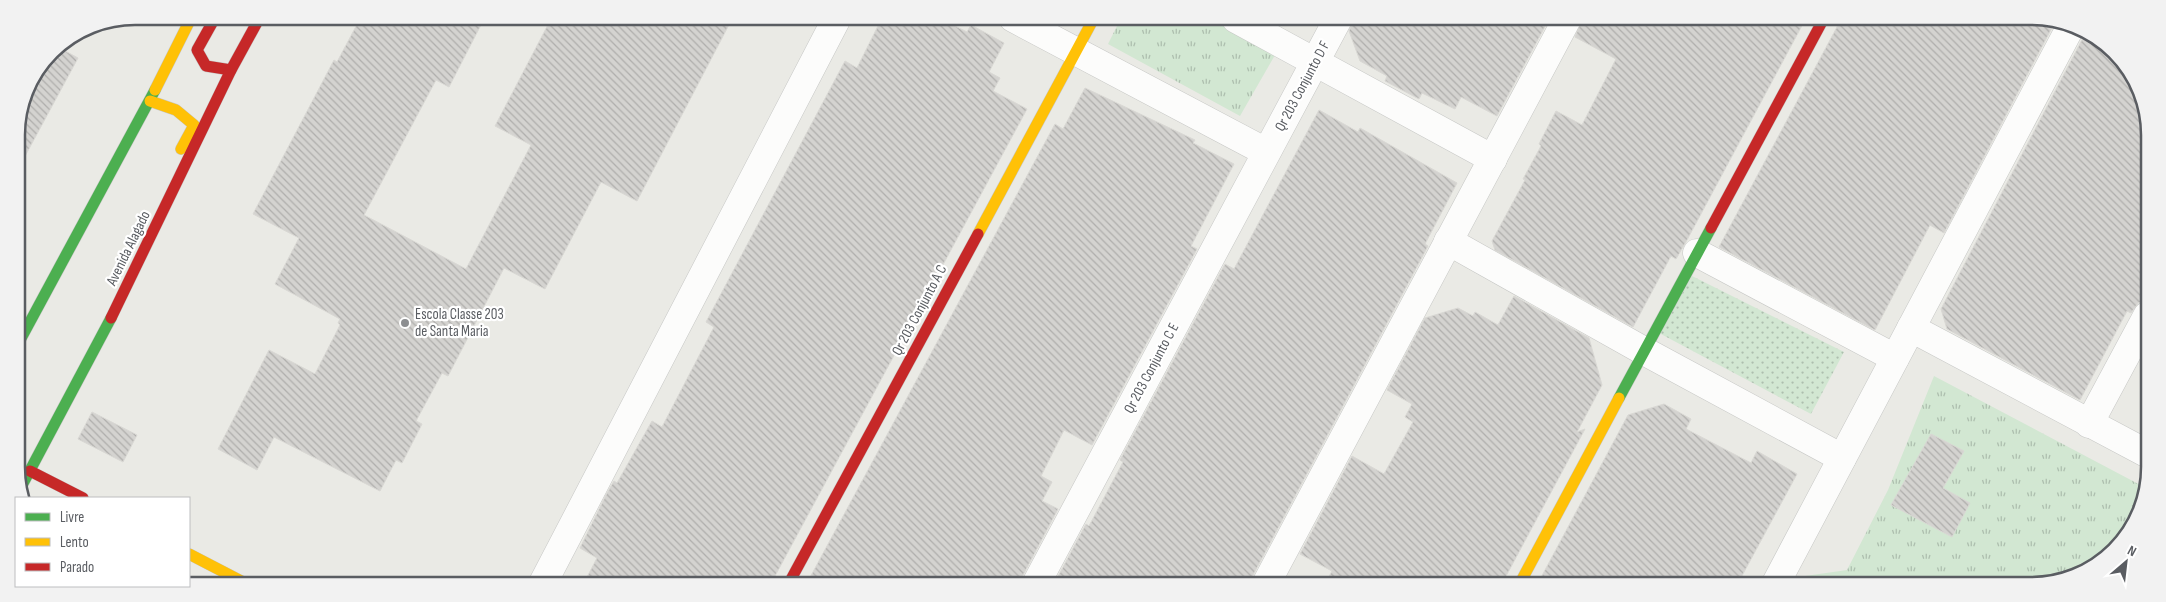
<svg xmlns="http://www.w3.org/2000/svg" width="2166" height="602" viewBox="0 0 2166 602" font-family="'Sofia Sans Condensed',sans-serif">
<defs>
<pattern id="grass-dots" width="8" height="8" patternUnits="userSpaceOnUse" patternTransform="scale(1.25)"><rect width="8" height="8" fill="#d2e7d2"/><path d="M2 2h.1M6 6h.1" fill="none" stroke="#adbeae" stroke-width="1.8" stroke-linecap="round"/></pattern>
<pattern id="park-tufts" width="24" height="20" patternUnits="userSpaceOnUse" patternTransform="scale(1.25)"><rect width="24" height="20" fill="#d2e7d2"/><path d="M3 7l-1-3M5 7V3M7 7l1-3M15 17l-1-3M17 17v-4M19 17l1-3" fill="none" stroke="#adbeae"/></pattern>
<pattern id="building-back-hatch" width="6" height="6" patternUnits="userSpaceOnUse" patternTransform="scale(1.25)"><rect width="6" height="6" fill="#d4d3d0"/><path d="M-1 5l2 2M0 0l6 6M5-1l2 2" fill="none" stroke="#afaeac"/></pattern>
</defs>
<rect width="100%" height="100%" fill="#eaeae5"/>
<path fill="url(#grass-dots)" d="M 1692,276 L 1844,352 L 1811,414 L 1659,333 Z"/>
<g fill="url(#park-tufts)">
<path d="M 1121,18 L 1217,18 L 1279,48 L 1240,116 L 1108,44 Z"/>
<path d="M 1934,376 L 2146,488 L 2146,497 L 2130,533 L 2103,561 L 2038,586 L 1795,585 L 1784,579 L 1847,570 L 1888,490 Z"/>
</g>
<g fill="url(#building-back-hatch)" stroke="#d9d8d4">
<path d="M 361,17 L 485,17 L 449,87 L 436,80 L 364,215 L 466,269 L 531,145 L 495,126 L 552,17 L 643,17 L 661,27 L 666,17 L 733,17 L 637,201 L 601,182 L 545,289 L 504,268 L 448,376 L 442,373 L 416,421 L 422,424 L 402,463 L 396,460 L 380,491 L 274,437 L 257,470 L 218,449 L 269,350 L 315,374 L 340,325 L 338,323 L 340,319 L 275,284 L 299,238 L 253,214 L 334,60 L 337,62 Z"/>
<path d="M 882,18 L 939,18 L 967,32 L 971,25 L 1004,43 L 989,72 L 1000,78 L 993,91 L 1027,109 L 775,576 L 773,583 L 584,583 L 597,558 L 580,548 L 606,495 L 614,481 L 617,483 L 652,421 L 662,427 L 714,327 L 706,322 L 845,61 L 857,68 Z"/>
<path d="M 1354,19 L 1549,19 L 1497,116 L 1461,97 L 1455,109 L 1422,93 L 1419,99 L 1385,81 L 1387,76 L 1360,61 L 1349,31 Z"/>
<path d="M 1582,19 L 1805,20 L 1687,240 L 1676,259 L 1671,256 L 1633,327 L 1495,250 L 1492,241 L 1525,180 L 1523,179 L 1541,146 L 1539,144 L 1556,111 L 1582,125 L 1616,59 L 1575,37 Z"/>
<path d="M 1839,20 L 2056,20 L 1944,233 L 1930,225 L 1875,330 L 1719,247 L 1837,27 Z"/>
<path d="M 2085,34 L 2115,51 L 2148,112 L 2147,300 L 2138,303 L 2131,313 L 2127,311 L 2080,400 L 1947,329 L 1941,309 Z"/>
<path d="M 58,47 L 78,58 L 17,171 L 16,128 L 25,90 L 51,51 Z"/>
<path d="M 1085,88 L 1195,140 L 1193,143 L 1234,164 L 1191,246 L 1197,249 L 1092,445 L 1064,430 L 1041,476 L 1052,482 L 1042,501 L 1058,509 L 1022,577 L 1021,584 L 807,583 L 1055,124 L 1063,129 Z"/>
<path d="M 1319,110 L 1358,132 L 1360,128 L 1457,183 L 1425,244 L 1428,246 L 1252,577 L 1250,584 L 1054,584 L 1086,524 L 1089,526 L 1123,462 L 1120,460 L 1225,264 L 1234,269 Z"/>
<path d="M 1514,296 L 1589,338 L 1602,385 L 1577,432 L 1585,429 L 1505,578 L 1504,584 L 1325,584 L 1332,571 L 1300,554 L 1352,456 L 1384,474 L 1413,422 L 1405,417 L 1412,404 L 1387,390 L 1425,318 L 1458,308 L 1473,316 L 1475,312 L 1498,325 Z"/>
<path d="M 1664,404 L 1691,419 L 1686,429 L 1751,463 L 1757,451 L 1797,474 L 1737,585 L 1537,585 L 1628,415 Z"/>
<path d="M 92,412 L 137,435 L 123,462 L 78,439 Z"/>
<path d="M 1931,434 L 1964,451 L 1943,488 L 1970,503 L 1952,537 L 1891,505 Z"/>
</g>
<g fill="none" stroke-linecap="round" stroke-linejoin="round">
<g stroke="#c6c7c5" stroke-width="29">
<g id="street">
<path d="M 1013,18 L 1266,152"/>
<path d="M 1236,19 L 1493,159"/>
<path d="M 1448,241 L 1644,351 L 1842,458"/>
<path d="M 1697,253 L 1895,358"/>
<path d="M 1911,328 L 2146,453"/>
<path d="M 2089,424 L 2147,316"/>
<path d="M 543,583 L 837,18"/>
<path d="M 1036,584 L 1338,19"/>
<path d="M 1266,584 L 1567,19"/>
<path d="M 1775,585 L 2071,26"/>
</g>
</g>
<g stroke="#c7c7c6" stroke-width="12">
<g id="fast">
<path d="M 18,344 L 155,90"/>
<path d="M 1619,398 L 1711,228"/>
<path d="M 19,491 L 111,318"/>
</g>
</g>
<g stroke="#c7c7c6" stroke-width="12">
<g id="slow">
<path d="M 155,90 L 192,16"/>
<path d="M 150,101 L 176,110 L 194,125 L 181,149"/>
<path d="M 978,234 L 1094,18"/>
<path d="M 189,554 L 243,582"/>
<path d="M 1519,585 L 1619,398"/>
</g>
</g>
<g stroke="#c7c7c6" stroke-width="12">
<g id="jam">
<path d="M 216,16 L 197,50 L 206,66 L 231,70"/>
<path d="M 1711,228 L 1823,20"/>
<path d="M 111,318 L 231,70 L 260,17"/>
<path d="M 30,471 L 83,498"/>
<path d="M 789,583 L 978,234"/>
</g>
</g>
<use href="#street" stroke="#fcfcfb" stroke-width="28"/>
<use href="#fast" stroke="#4caf50" stroke-width="11"/>
<use href="#slow" stroke="#ffc107" stroke-width="11"/>
<use href="#jam" stroke="#c62828" stroke-width="11"/>
</g>
<circle fill="#8c8e90" stroke="#fff" stroke-width="2" cx="405" cy="323" r="5"/>
<g text-anchor="middle" stroke-width="4.5" stroke-linejoin="round" paint-order="stroke">
<g font-size="15" fill="#5a5d62" stroke="#fff">
<text transform="translate(1302 86) rotate(-62)" y="5">Qr 203 Conjunto D F</text>
<text transform="translate(128 248) rotate(-64)" y="5">Avenida Alagado</text>
<text transform="translate(919 310) rotate(-62)" y="5">Qr 203 Conjunto A C</text>
<text transform="translate(1151 368) rotate(-62)" y="5">Qr 203 Conjunto C E</text>
</g>
<g font-size="15" fill="#5a5d62" stroke="#fff" text-anchor="start">
<text x="415" y="319">Escola Classe 203<tspan x="415" dy="17">de Santa Maria</tspan></text>
</g>
</g>
<path d="M0 0H2166V602H0ZM135 25H2031A110 110 0 0 1 2141 135V467A110 110 0 0 1 2031 577H135A110 110 0 0 1 25 467V135A110 110 0 0 1 135 25Z" fill="#f2f2f2" fill-rule="evenodd"/>
<path fill="none" stroke="#5a5d62" stroke-width="2.5" d="M135 25H2031A110 110 0 0 1 2141 135V467A110 110 0 0 1 2031 577H135A110 110 0 0 1 25 467V135A110 110 0 0 1 135 25Z"/>
<rect x="15" y="497" width="175" height="90" fill="#ffffff" stroke="#bdbec0"/>
<rect x="25" y="513" width="25" height="8" fill="#4caf50" stroke="#bdbec0"/>
<text x="60" y="522" font-size="15" fill="#5a5d62">Livre</text>
<rect x="25" y="538" width="25" height="8" fill="#ffc107" stroke="#bdbec0"/>
<text x="60" y="547" font-size="15" fill="#5a5d62">Lento</text>
<rect x="25" y="563" width="25" height="8" fill="#c62828" stroke="#bdbec0"/>
<text x="60" y="572" font-size="15" fill="#5a5d62">Parado</text>
<g transform="translate(2126 562) rotate(28)" stroke="#ffffff" stroke-width="4" paint-order="stroke">
<path d="M0-4L9 19L0 12L-9 19Z" fill="#5a5d62"/>
<text y="-8" font-size="14" font-weight="bold" text-anchor="middle" fill="#5a5d62">N</text>
</g>
</svg>
